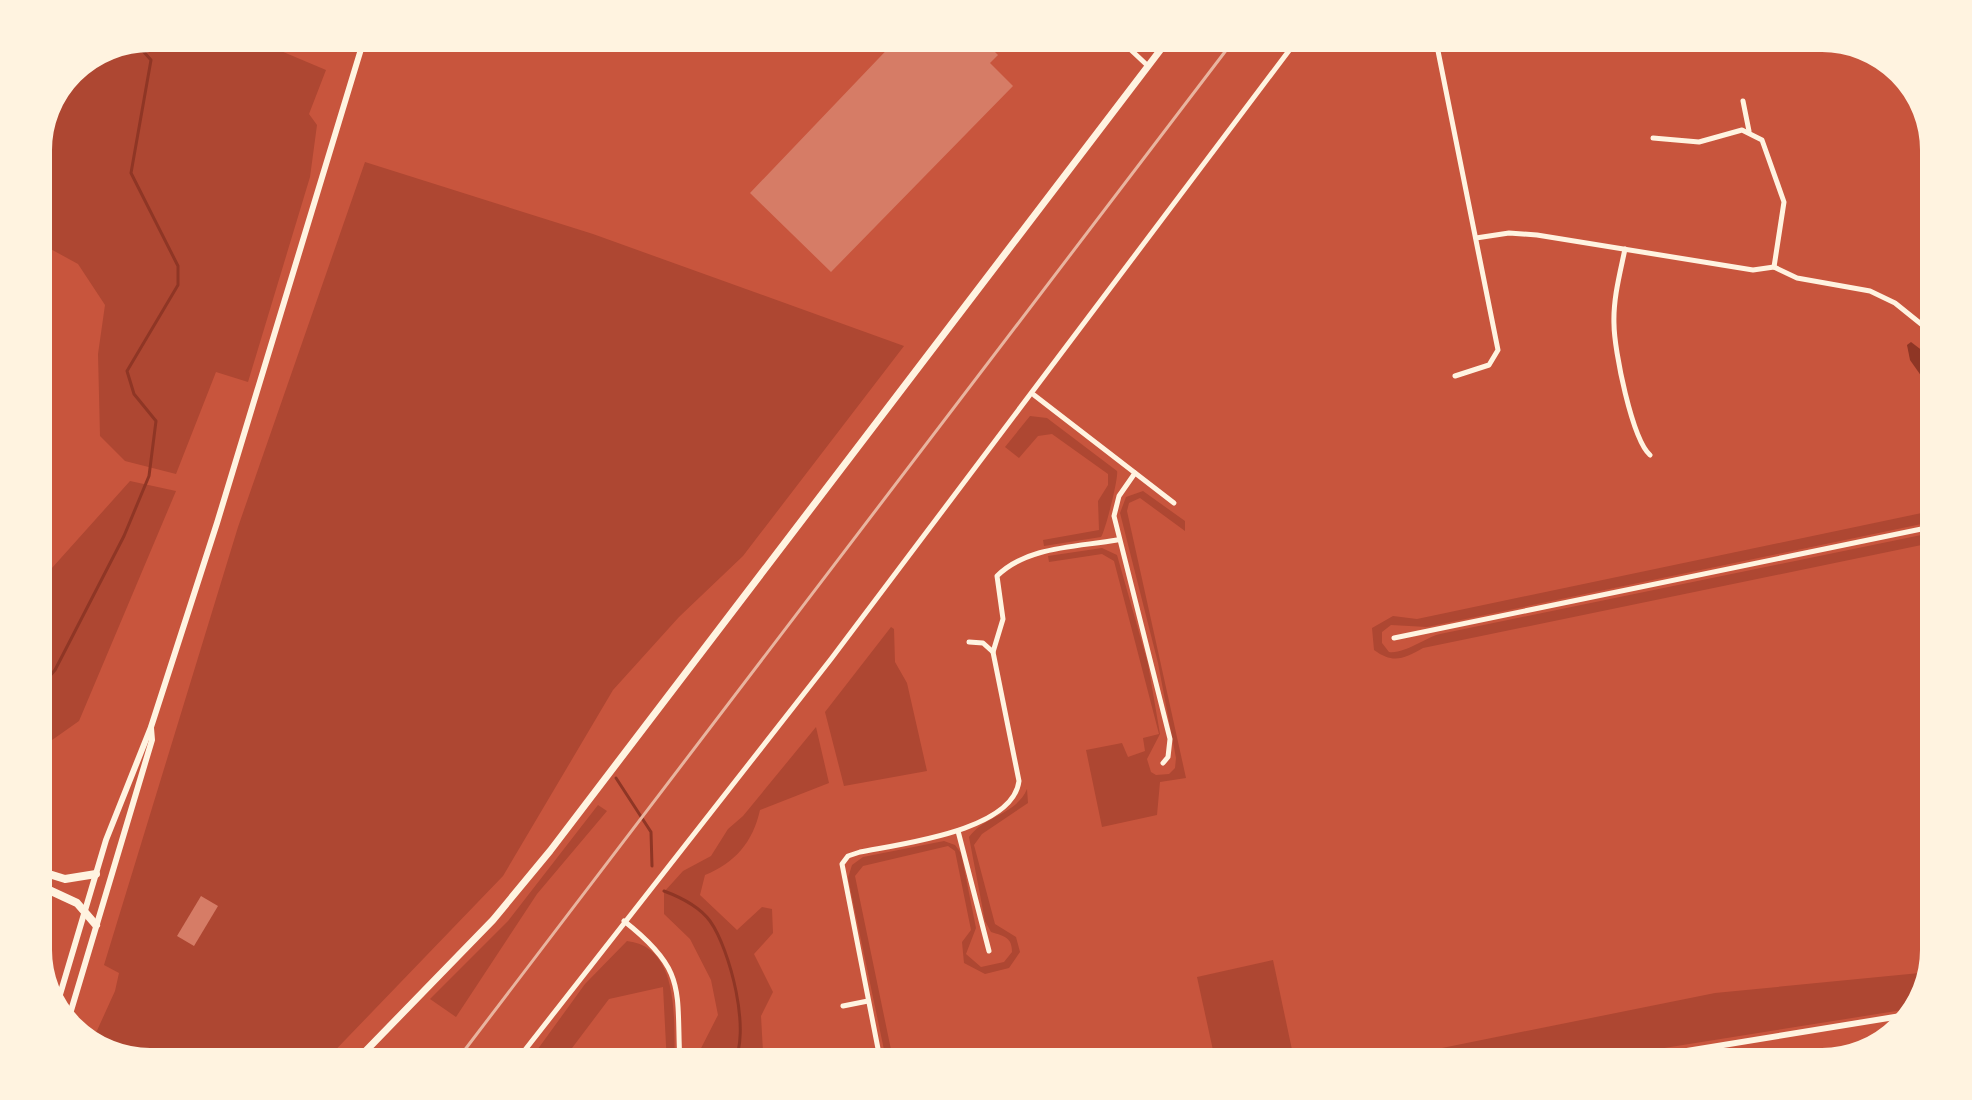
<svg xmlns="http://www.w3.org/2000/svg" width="1972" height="1100" viewBox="0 0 1972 1100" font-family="Poppins,sans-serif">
<rect width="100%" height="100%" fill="#c8553d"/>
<g fill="#ae4732">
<path d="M 150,36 L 255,36 L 262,43 L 326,70 L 309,114 L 317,125 L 310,177 L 248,382 L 216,372 L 176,474 L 125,461 L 100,436 L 98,354 L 105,305 L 78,264 L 36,241 L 36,143 L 70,69 Z"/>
<path d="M 365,162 L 593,234 L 904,346 L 743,556 L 679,617 L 613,690 L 503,876 L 322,1064 L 150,1064 L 93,1049 L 90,1046 L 115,991 L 119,973 L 104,965 L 238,527 Z"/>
<path d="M 1030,416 L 1047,418 L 1117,471 C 1119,477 1105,532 1101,537 L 1044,546 L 1043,540 L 1099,530 L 1098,501 L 1108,485 L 1108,474 L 1052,434 L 1038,436 L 1019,458 L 1005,447 Z"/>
<path d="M 130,481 L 176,491 L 79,721 L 45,745 L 36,746 L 36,580 L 43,578 Z"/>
<path d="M 1143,491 L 1185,521 L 1185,531 L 1140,498 L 1129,503 L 1127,511 L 1186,778 L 1160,782 L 1157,815 L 1102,827 L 1086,750 L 1122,743 L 1128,757 L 1145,751 L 1143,738 L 1159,734 L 1114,561 L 1102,554 L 1049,562 L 1048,556 L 1102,548 L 1117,555 L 1148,664 L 1160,734 L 1147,759 L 1151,772 L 1156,775 L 1169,774 L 1175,768 L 1176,758 L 1158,663 L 1120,513 L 1126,497 Z"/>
<path d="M 1936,510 L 1936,521 L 1427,627 L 1391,625 L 1382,632 L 1382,643 L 1389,652 C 1405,654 1424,638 1440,634 L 1936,532 L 1936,542 L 1423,648 C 1404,659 1393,664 1374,650 L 1372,628 L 1393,616 L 1417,619 Z"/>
<path d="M 891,627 L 894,629 L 895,662 L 907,683 L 927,771 L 844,786 L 825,712 Z"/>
<path d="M 816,727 L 829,783 L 760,810 C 753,842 735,863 705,875 L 700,895 L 737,930 L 762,907 L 772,909 L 773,933 L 754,954 L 773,992 L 761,1016 L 763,1052 L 747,1058 L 747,1064 L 693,1064 L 718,1015 L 711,980 L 690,939 L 664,914 L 664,892 L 683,871 L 711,856 L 728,829 L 743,816 Z"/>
<path d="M 1027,789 L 1028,803 L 982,834 L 974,845 L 995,924 L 1016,937 L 1020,952 L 1009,968 L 985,974 L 964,963 L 962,942 L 971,930 L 955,851 L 948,846 L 863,866 L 855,876 L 894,1064 L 887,1064 L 848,878 L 852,865 L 863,857 L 944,841 L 955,845 L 961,853 L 976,928 L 966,954 L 981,967 L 1004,962 L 1012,952 C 1012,937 1004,936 991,932 L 985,921 L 969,837 C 985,815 1016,815 1027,789 Z"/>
<path d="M 598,805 L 607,811 L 537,894 L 456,1017 L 430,999 L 508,921 Z"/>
<path d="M 627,941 C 682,947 673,1025 675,1064 L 667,1064 L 663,987 L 609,999 L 560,1064 L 527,1064 L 585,984 Z"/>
<path d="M 1273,960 L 1295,1064 L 1216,1064 L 1197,977 Z"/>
<path d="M 1930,972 L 1921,1007 L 1564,1064 L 1363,1064 L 1715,993 Z"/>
</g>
<path fill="#8f3625" d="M 1911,342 L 1936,361 L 1936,397 L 1910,360 L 1907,345 Z"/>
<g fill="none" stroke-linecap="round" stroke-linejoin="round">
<g stroke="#8f3625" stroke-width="3">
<path d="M 36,692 L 55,670 L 124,536 L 149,476 L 156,421 L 134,394 L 127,371 L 178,285 L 178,266 L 131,173 L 151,60 L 135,42"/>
<path d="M 616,778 L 651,832 L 652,866"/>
<path d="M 664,891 C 680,897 699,906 710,921 C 730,949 752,1034 733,1064"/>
</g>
</g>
<g fill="#d67c66">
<path d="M 900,36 L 979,36 L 998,55 L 990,63 L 1013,86 L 831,272 L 750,193 Z"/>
<path d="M 201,896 L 218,906 L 194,946 L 177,936 Z"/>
</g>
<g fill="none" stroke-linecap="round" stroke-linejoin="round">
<g stroke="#fff3e0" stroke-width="5">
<path d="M 1116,36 L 1148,66"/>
<path d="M 1435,36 L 1498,350 L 1489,365 L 1455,376"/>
<path d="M 1743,101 L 1749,131"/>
<path d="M 1653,138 L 1699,142 L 1742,130 L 1762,140 L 1784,202 L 1774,267"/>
<path d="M 1476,238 L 1509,233 L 1537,235 L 1753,270 L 1774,267 L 1797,278 L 1870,291 L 1895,303 L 1936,336"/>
<path d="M 1625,249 C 1620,273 1613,299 1614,324 C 1614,350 1632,439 1650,455"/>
<path d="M 1034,395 L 1174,503"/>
<path d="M 1135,473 L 1119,496 L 1114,516 L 1170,739 L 1168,757 L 1163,763"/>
<path d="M 1394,638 L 1936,526"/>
<path d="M 993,652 L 1003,619 L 997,576 C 1027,546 1078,547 1117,540"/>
<path d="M 958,831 L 989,951"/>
<path d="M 624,921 C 688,971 676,990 680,1064"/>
<path d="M 843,1006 L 868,1001"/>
<path d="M 514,1064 L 831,659 L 1300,36"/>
<path d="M 881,1064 L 842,864 L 848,856 L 860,852 C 900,844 1013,831 1019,781 L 993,652 L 983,643 L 969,642"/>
</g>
<g stroke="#fff3e0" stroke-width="6">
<path d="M 56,1008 L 106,840 L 151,727 L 217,523 L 365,36"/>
<path d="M 67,1024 L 152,740 L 151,728"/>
<path d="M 1607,1064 L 1913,1014"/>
</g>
<path stroke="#fff3e0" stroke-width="7" d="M 353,1064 L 493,920 L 550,851 L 1171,36"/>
<g stroke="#fff3e0" stroke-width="8">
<path d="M 36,870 L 65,879 L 96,874"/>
<path d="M 36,884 L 77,903 L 96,925"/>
<path d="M 52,1003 L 73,1030"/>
</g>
<path stroke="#e9b49f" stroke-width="3" d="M 454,1064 L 1237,36"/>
</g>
<path d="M0 0H1972V1100H0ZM150 50H1822A100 100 0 0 1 1922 150V950A100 100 0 0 1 1822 1050H150A100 100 0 0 1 50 950V150A100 100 0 0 1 150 50Z" fill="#fff3e0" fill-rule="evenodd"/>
<path fill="none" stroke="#fff3e0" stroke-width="4" d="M150 50H1822A100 100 0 0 1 1922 150V950A100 100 0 0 1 1822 1050H150A100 100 0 0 1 50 950V150A100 100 0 0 1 150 50Z"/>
</svg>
